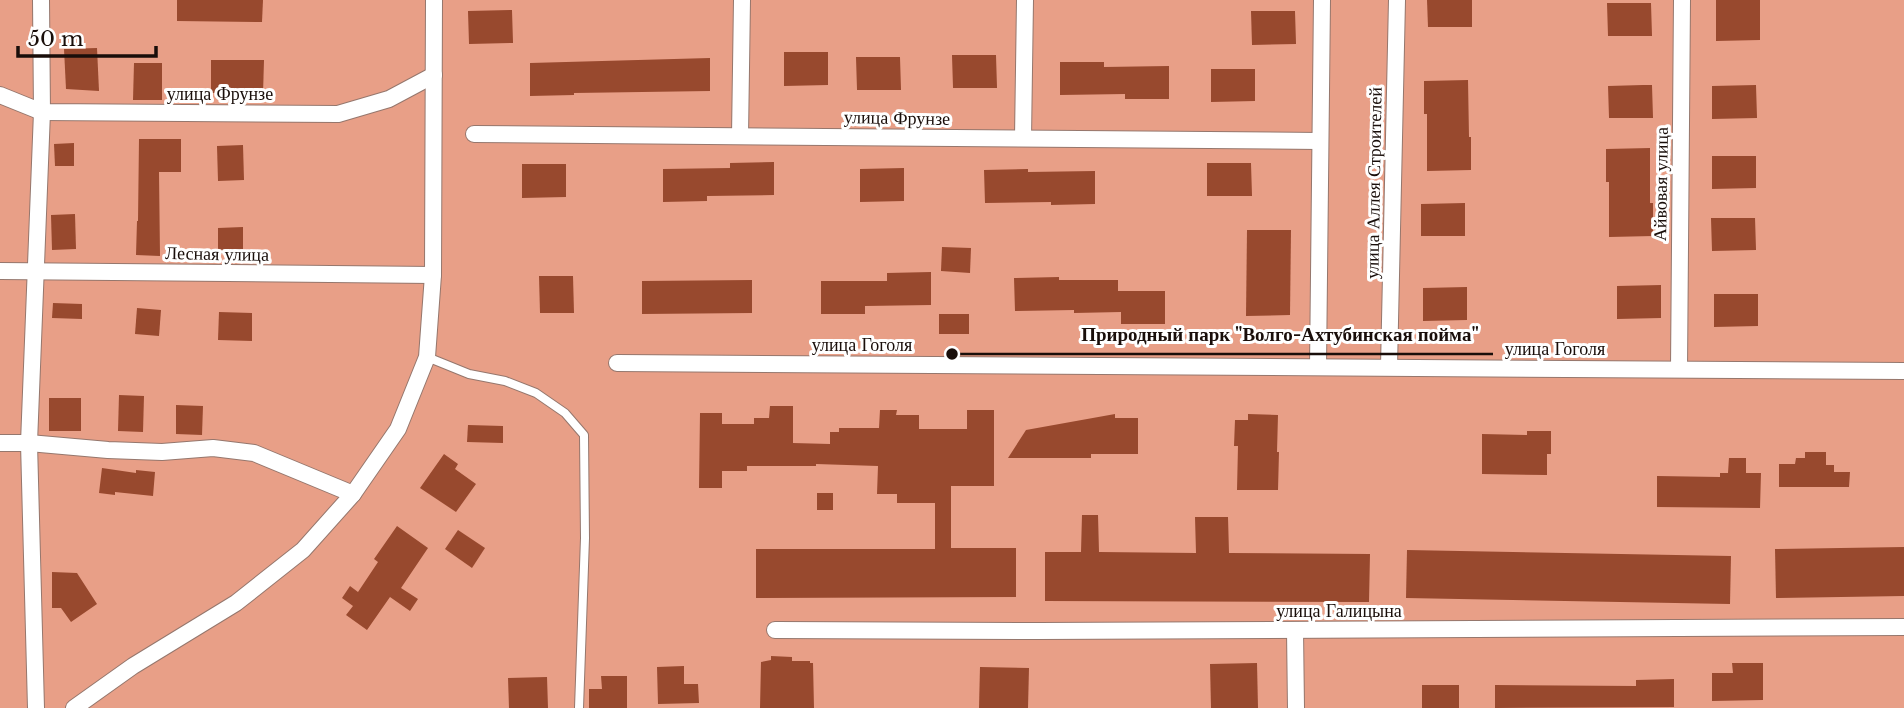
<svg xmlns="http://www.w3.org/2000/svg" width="1904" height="708" viewBox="0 0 1904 708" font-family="'Libre Baskerville',serif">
<rect width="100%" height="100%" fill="#fddcd1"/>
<rect fill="#e89f87" x="0" y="0" width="1904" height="708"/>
<g fill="#98492e">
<path d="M 177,0 L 263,0 L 262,22 L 177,21 Z"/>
<path d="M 1427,0 L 1472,0 L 1472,27 L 1428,27 Z"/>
<path d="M 1716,0 L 1760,0 L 1760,40 L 1716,41 Z"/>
<path d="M 1607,3 L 1651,3 L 1652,36 L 1608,36 Z"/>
<path d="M 512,10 L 513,43 L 469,44 L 468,11 Z"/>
<path d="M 1251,11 L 1295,11 L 1296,44 L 1252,45 Z"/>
<path d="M 97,48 L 99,91 L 66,89 L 64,49 Z"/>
<path d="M 784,52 L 828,52 L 828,85 L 784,86 Z"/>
<path d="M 952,55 L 996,55 L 997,88 L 953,88 Z"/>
<path d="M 856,57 L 900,57 L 901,90 L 857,90 Z"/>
<path d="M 710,58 L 710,91 L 574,93 L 574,95 L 530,96 L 530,63 Z"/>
<path d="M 211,60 L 264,60 L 263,94 L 211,93 Z"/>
<path d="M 1060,62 L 1104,62 L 1104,67 L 1169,66 L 1169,99 L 1125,99 L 1125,94 L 1060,95 Z"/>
<path d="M 134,63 L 162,63 L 162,100 L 133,100 Z"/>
<path d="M 1211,69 L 1255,69 L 1255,101 L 1211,102 Z"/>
<path d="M 1468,80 L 1469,137 L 1471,137 L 1471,170 L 1427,171 L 1427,114 L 1424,114 L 1424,81 Z"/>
<path d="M 1643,85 L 1652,85 L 1653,118 L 1609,118 L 1608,86 Z"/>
<path d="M 1756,85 L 1757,118 L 1712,119 L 1712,86 Z"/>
<path d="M 139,139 L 181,139 L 181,172 L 159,172 L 160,256 L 136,255 L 137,221 L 138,221 Z"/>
<path d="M 74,143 L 74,166 L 55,166 L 54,144 Z"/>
<path d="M 243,145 L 244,180 L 218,181 L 217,146 Z"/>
<path d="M 1650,148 L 1650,203 L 1653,203 L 1653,236 L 1609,237 L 1609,182 L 1606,182 L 1606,149 Z"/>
<path d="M 1712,156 L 1756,156 L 1756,188 L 1712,189 Z"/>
<path d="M 774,162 L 774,195 L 707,196 L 707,201 L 663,202 L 663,169 L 730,168 L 730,163 Z"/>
<path d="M 1207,163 L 1251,163 L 1252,196 L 1207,196 Z"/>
<path d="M 522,164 L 566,164 L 566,197 L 522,198 Z"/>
<path d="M 904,168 L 904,201 L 860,202 L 860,169 Z"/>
<path d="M 1028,169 L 1028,172 L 1095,171 L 1095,204 L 1051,205 L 1051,202 L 985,203 L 984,170 Z"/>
<path d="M 1465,203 L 1465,236 L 1421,236 L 1421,204 Z"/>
<path d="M 75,214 L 76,249 L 52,250 L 51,215 Z"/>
<path d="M 1711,218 L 1755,218 L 1756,250 L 1712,251 Z"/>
<path d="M 243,227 L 243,254 L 218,254 L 218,228 Z"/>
<path d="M 1247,230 L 1291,230 L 1290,315 L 1246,316 Z"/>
<path d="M 942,247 L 971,248 L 970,273 L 941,271 Z"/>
<path d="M 931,272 L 931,305 L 865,306 L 865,314 L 821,314 L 821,281 L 887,281 L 887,273 Z"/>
<path d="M 539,276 L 573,276 L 574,313 L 540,313 Z"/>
<path d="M 1059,277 L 1059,280 L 1118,280 L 1118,291 L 1165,291 L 1165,324 L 1121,324 L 1121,312 L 1074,313 L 1074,310 L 1015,311 L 1014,278 Z"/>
<path d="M 752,280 L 752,313 L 642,314 L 642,281 Z"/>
<path d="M 1661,285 L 1661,318 L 1617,319 L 1617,286 Z"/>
<path d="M 1467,287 L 1467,320 L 1423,321 L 1423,288 Z"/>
<path d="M 1714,294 L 1758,294 L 1758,326 L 1714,327 Z"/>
<path d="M 53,303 L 82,304 L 82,319 L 52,318 Z"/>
<path d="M 137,308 L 161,310 L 159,336 L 135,334 Z"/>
<path d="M 219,312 L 252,313 L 252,341 L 218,340 Z"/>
<rect x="939" y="314" width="30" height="20"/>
<path d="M 119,395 L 144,396 L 143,432 L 118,431 Z"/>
<rect x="49" y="398" width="32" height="33"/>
<path d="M 176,405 L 203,406 L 202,435 L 176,434 Z"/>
<path d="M 770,406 L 793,406 L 793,443 L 830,444 L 830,432 L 839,432 L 839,428 L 879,428 L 880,410 L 897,410 L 896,415 L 919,415 L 919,429 L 967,429 L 967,410 L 994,410 L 994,486 L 951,486 L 951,548 L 1016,548 L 1016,597 L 756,598 L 756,549 L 935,549 L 935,503 L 897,503 L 897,494 L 877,494 L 878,466 L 816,464 L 816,466 L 747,466 L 747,471 L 722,471 L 722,488 L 699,488 L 700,413 L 722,413 L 722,424 L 754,424 L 754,418 L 769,418 Z"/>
<path d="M 1115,414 L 1115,418 L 1138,418 L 1138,454 L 1091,454 L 1091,458 L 1008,458 L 1026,430 Z"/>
<path d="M 1248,414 L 1278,415 L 1277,452 L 1279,452 L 1278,490 L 1237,490 L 1238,446 L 1234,446 L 1235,420 L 1248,420 Z"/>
<path d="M 468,425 L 503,426 L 503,443 L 467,442 Z"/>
<path d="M 1527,431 L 1551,431 L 1551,454 L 1547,454 L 1547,475 L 1482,474 L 1482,434 L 1527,435 Z"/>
<path d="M 1805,452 L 1826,452 L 1826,465 L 1834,465 L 1834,472 L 1850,472 L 1849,487 L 1779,487 L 1779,464 L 1795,464 L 1796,458 L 1805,458 Z"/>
<path d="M 444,454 L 458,464 L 455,469 L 476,484 L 456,512 L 420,488 Z"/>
<path d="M 1729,458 L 1746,458 L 1746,473 L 1761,473 L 1760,508 L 1657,507 L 1657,476 L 1720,477 L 1720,473 L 1728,473 Z"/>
<path d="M 102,468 L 136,473 L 136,470 L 155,472 L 153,496 L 115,492 L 115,495 L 99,493 Z"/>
<rect x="817" y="493" width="16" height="17"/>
<path d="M 1082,515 L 1098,515 L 1099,552 L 1196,553 L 1195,517 L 1228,517 L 1229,553 L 1370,554 L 1369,602 L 1045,601 L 1045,552 L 1081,552 Z"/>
<path d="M 397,526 L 428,548 L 401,588 L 418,599 L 410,611 L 390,597 L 367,630 L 346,615 L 353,606 L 342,598 L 350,586 L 358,592 L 378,562 L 374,559 Z"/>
<path d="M 458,530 L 485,548 L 472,568 L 445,549 Z"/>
<path d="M 1904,547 L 1904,596 L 1776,598 L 1775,549 Z"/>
<path d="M 1407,550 L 1731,556 L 1730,604 L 1406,598 Z"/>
<path d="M 52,572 L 77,573 L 97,604 L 71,622 L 61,608 L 52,608 Z"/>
<path d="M 771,656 L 792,657 L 792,661 L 810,661 L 810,663 L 813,663 L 814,708 L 760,708 L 761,662 L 771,660 Z"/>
<path d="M 1257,663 L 1258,708 L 1211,708 L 1210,664 Z"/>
<path d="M 1732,663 L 1763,663 L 1763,700 L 1712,701 L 1712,673 L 1733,673 Z"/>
<path d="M 684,666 L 684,684 L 698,684 L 699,703 L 658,704 L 657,667 Z"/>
<path d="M 980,667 L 1029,668 L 1028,708 L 979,708 Z"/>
<path d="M 601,676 L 627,676 L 627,708 L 589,708 L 589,689 L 602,689 Z"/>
<path d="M 547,677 L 548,708 L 509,708 L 508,678 Z"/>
<path d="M 1674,679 L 1674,707 L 1495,708 L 1495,685 L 1636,686 L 1636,680 Z"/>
<rect x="1422" y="685" width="37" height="23"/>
</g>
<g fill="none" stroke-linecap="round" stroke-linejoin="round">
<g stroke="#95776d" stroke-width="10">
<path id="lane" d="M 427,357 L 469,374 L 505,381 L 536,393 L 565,413 L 584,435 L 585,538 L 579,708"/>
</g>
<g stroke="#95776d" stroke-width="18">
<g id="street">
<path d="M 0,95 L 42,112 L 338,114 L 389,99 L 434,75"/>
<path d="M 474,134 L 1320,141"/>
<path d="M 740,136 L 742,0"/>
<path d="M 1023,138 L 1025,0"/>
<path d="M 0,271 L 433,275"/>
<path d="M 617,363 L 1904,371"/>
<path d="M 1318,367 L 1322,0"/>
<path d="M 1389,367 L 1397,0"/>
<path d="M 1679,369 L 1682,0"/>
<path d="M 0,443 L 29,443 L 108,450 L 162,452 L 213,448 L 254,453 L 353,494"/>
<path d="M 775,630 L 1039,631 L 1904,627"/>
<path d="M 1295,630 L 1296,708"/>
<path d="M 36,708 L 29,443 L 42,112 L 41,0"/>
<path d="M 74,708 L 133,666 L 236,603 L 303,550 L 353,494 L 398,429 L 427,357 L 433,275 L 434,0"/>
</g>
</g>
<use href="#lane" stroke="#fff" stroke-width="8"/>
<use href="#street" stroke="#fff" stroke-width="16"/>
</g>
<g text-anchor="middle" stroke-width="6" stroke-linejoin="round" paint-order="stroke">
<g font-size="18" fill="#190e0a" stroke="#fff">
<text x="220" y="100">улица Фрунзе</text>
<text transform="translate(897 118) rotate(1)" y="6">улица Фрунзе</text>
<text transform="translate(1374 183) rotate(-89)" y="6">улица Аллея Строителей</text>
<text transform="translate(1661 184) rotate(-89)" y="6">Айвовая улица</text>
<text transform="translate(217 254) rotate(1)" y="6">Лесная улица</text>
<text x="862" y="351">улица Гоголя</text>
<text x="1555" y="355">улица Гоголя</text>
<text x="1339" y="617">улица Галицына</text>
</g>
</g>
<path fill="none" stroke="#190e0a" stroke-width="2.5" d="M952 354L1067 354H1493"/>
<circle fill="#190e0a" stroke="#fff" stroke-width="2.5" cx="952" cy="354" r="7"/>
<g font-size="19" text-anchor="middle" font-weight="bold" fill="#190e0a" stroke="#fff" stroke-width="6" stroke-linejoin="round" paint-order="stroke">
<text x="1280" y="341">Природный парк "Волго-Ахтубинская пойма"</text>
</g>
<path d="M18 46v10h138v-10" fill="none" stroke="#190e0a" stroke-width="3.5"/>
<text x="28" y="46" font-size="21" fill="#190e0a" stroke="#ffffff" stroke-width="5" paint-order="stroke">50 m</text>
</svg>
